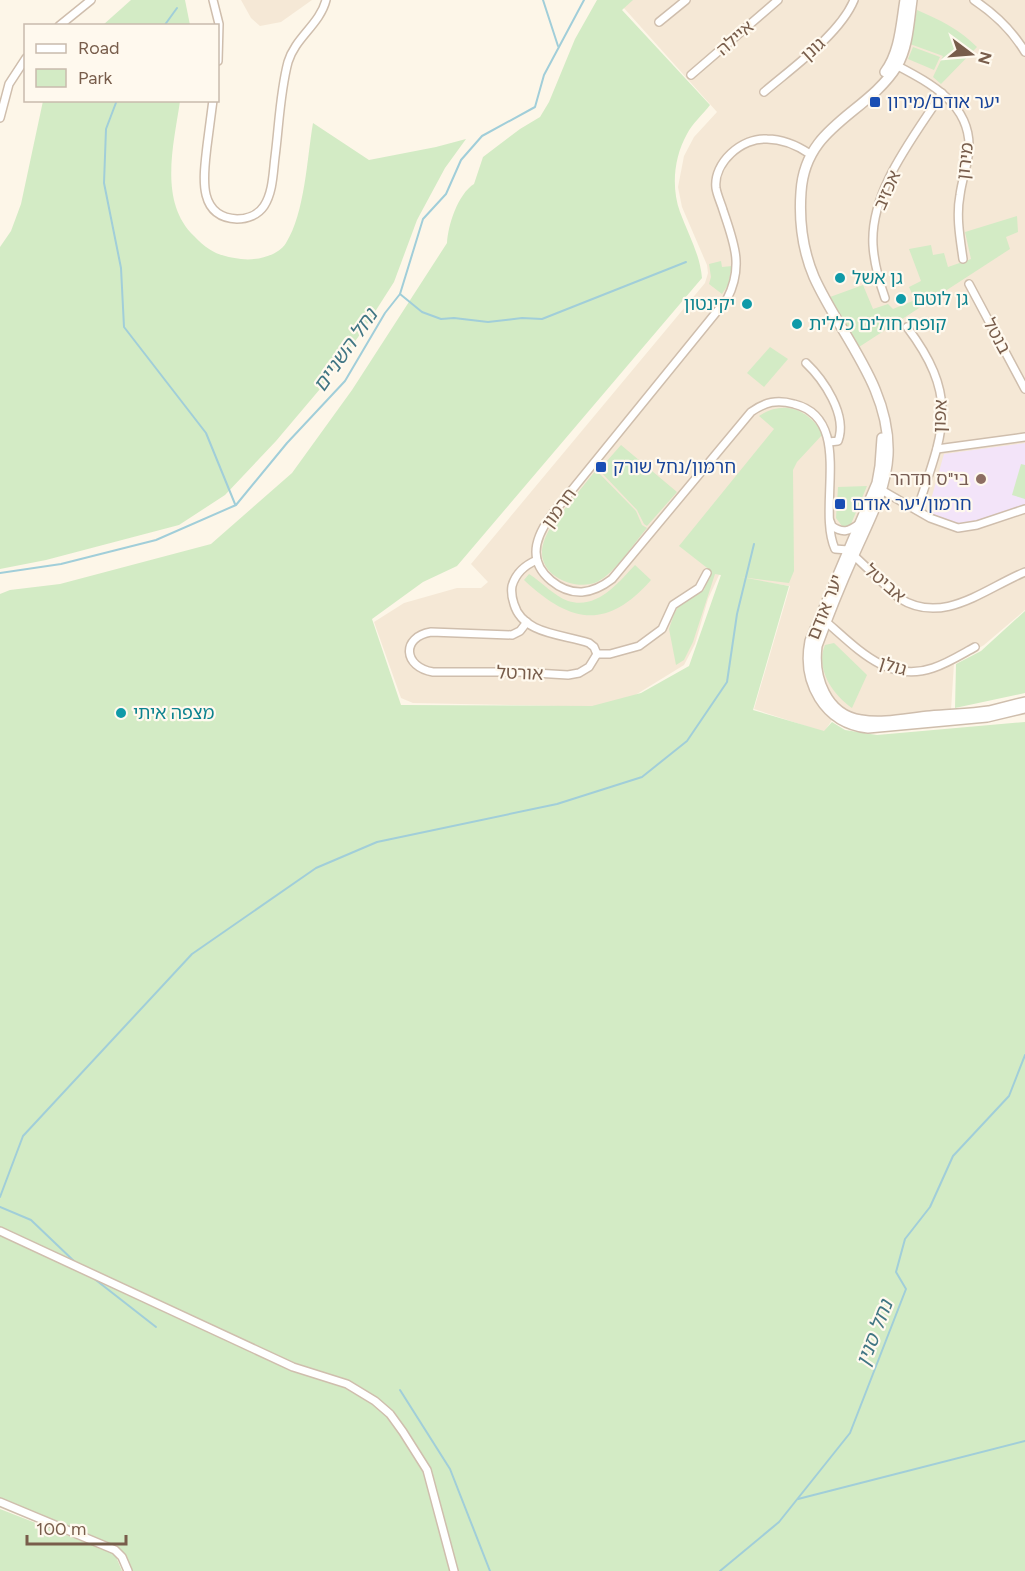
<svg xmlns="http://www.w3.org/2000/svg" width="1025" height="1571" viewBox="0 0 1025 1571" font-family="Figtree,'Noto Sans Hebrew',sans-serif">
<rect width="100%" height="100%" fill="#fdf6e8"/>
<g fill="#f5e8d6">
<path d="M 241,0 L 312,0 L 281,22 L 260,26 L 251,18 Z"/>
<path d="M 631,0 L 1025,0 L 1025,610 L 984,645 L 954,663 L 950,726 L 861,731 L 832,720 L 824,732 L 754,709 L 790,586 L 719,575 L 708,599 L 695,644 L 684,665 L 624,702 L 609,707 L 413,703 L 401,698 L 374,622 L 404,603 L 457,588 L 481,588 L 488,582 L 471,564 L 705,283 L 708,273 L 707,265 L 682,207 L 678,187 L 684,156 L 694,137 L 717,112 L 623,7 Z"/>
</g>
<path fill="#f3e4f9" d="M 1025,443 L 1025,505 L 972,522 L 958,524 L 931,516 L 928,510 L 944,454 Z"/>
<g fill="#d3ebc5">
<path d="M 131,0 L 185,0 L 190,25 L 103,25 Z"/>
<path d="M 597,0 L 633,0 L 622,10 L 710,105 C 703,114 692,124 687,134 C 674,157 671,187 680,212 C 688,234 700,254 702,278 L 457,566 L 423,582 L 372,619 L 401,705 L 592,706 L 641,693 L 689,666 L 721,575 L 715,574 L 693,642 L 684,660 L 676,665 L 669,629 L 674,614 L 678,607 L 704,590 L 711,571 L 679,546 L 774,429 L 759,416 C 784,399 809,410 823,434 L 797,462 L 793,470 L 794,571 L 789,583 L 741,577 L 789,586 L 753,710 L 824,731 L 832,722 L 845,730 L 877,735 L 1025,722 L 1025,1571 L 132,1571 L 123,1552 L 116,1545 L 66,1527 L 0,1498 L 0,594 L 10,590 L 60,584 L 211,544 L 292,473 L 352,390 L 447,243 C 448,225 458,194 474,184 L 483,157 L 520,129 L 540,117 L 549,102 L 575,39 Z"/>
<path d="M 917,10 C 940,20 959,29 977,47 L 941,84 L 933,77 L 943,56 L 910,44 Z"/>
<path d="M 913,47 L 940,57 L 934,70 L 908,59 Z"/>
<path d="M 43,101 L 180,101 C 174,144 158,201 194,236 C 209,252 219,256 241,259 C 256,261 278,256 286,243 C 305,213 307,158 313,123 L 369,160 L 436,147 L 466,139 L 445,168 L 417,220 L 394,282 L 364,329 L 320,389 L 276,441 L 225,495 L 179,525 L 46,560 L 0,569 L 0,247 L 11,231 L 21,204 Z"/>
<path d="M 1017,216 L 1018,232 L 1006,237 L 1010,249 L 859,347 L 830,297 L 863,285 L 873,309 L 888,304 L 893,309 L 915,300 L 909,287 L 921,281 L 909,249 L 931,245 L 933,255 L 944,253 L 948,267 L 971,259 L 965,232 Z"/>
<path d="M 721,261 L 722,267 L 732,266 L 728,285 L 722,294 L 709,284 L 711,277 L 709,264 Z"/>
<path d="M 770,347 L 788,359 L 764,387 L 747,373 Z"/>
<path d="M 621,445 L 677,492 L 647,526 L 644,524 L 637,510 L 599,470 Z"/>
<path d="M 1021,464 L 1025,465 L 1025,499 L 1012,495 Z"/>
<path d="M 596,470 L 636,511 L 642,525 L 647,528 C 634,543 615,573 597,582 C 576,591 540,577 542,550 C 543,540 549,529 555,521 Z"/>
<path d="M 867,486 L 851,524 L 847,526 L 842,526 L 836,518 L 838,487 Z"/>
<path d="M 635,565 L 651,580 C 607,630 571,624 524,580 L 529,574 C 542,582 554,596 568,601 C 597,610 618,583 635,565 Z"/>
<path d="M 1025,611 L 1025,693 L 955,708 L 956,664 L 981,651 Z"/>
<path d="M 834,643 L 867,675 L 852,708 C 833,695 815,669 825,645 Z"/>
<path d="M 0,1509 L 115,1554 L 122,1571 L 0,1571 Z"/>
</g>
<g fill="none" stroke-linecap="round" stroke-linejoin="round">
<g stroke="#a1ced9" stroke-width="2">
<path d="M 543,0 L 558,46"/>
<path d="M 164,26 L 177,8"/>
<path d="M 117,100 L 106,129 L 104,183 L 121,268 L 124,327 L 206,433 L 235,504"/>
<path d="M 400,294 L 422,312 L 441,319 L 454,318 L 488,322 L 522,318 L 542,319 L 686,262"/>
<path d="M 0,573 L 61,564 L 156,540 L 236,505 L 287,443 L 345,381 L 385,313 L 400,294 L 423,219 L 446,194 L 461,160 L 482,136 L 535,107 L 544,75 L 584,0"/>
<path d="M 0,1197 L 23,1136 L 192,954 L 316,868 L 377,842 L 557,804 L 642,777 L 687,741 L 727,682 L 737,614 L 754,544"/>
<path d="M 0,1207 L 31,1220 L 76,1263"/>
<path d="M 92,1277 L 156,1327"/>
<path d="M 400,1390 L 450,1469 L 490,1571"/>
<path d="M 798,1499 L 1025,1441"/>
<path d="M 720,1571 L 779,1522 L 850,1433 L 906,1289 L 896,1272 L 905,1239 L 930,1207 L 953,1156 L 1009,1096 L 1025,1055"/>
</g>
<g stroke="#cfbead" stroke-width="10">
<g id="minor">
<path d="M 213,0 L 219,24 L 218,61"/>
<path d="M 974,0 C 995,14 1012,30 1025,52"/>
<path d="M 659,22 L 686,0"/>
<path d="M 59,26 L 91,0"/>
<path d="M 894,64 C 928,82 971,103 969,149 C 968,165 962,179 960,195 C 956,216 960,238 963,259"/>
<path d="M 691,75 L 778,0"/>
<path d="M 764,92 C 792,68 840,34 854,0"/>
<path d="M 213,100 C 211,116 209,131 207,146 C 204,174 196,217 237,219 C 247,219 258,215 264,206 C 273,192 273,173 275,157 C 279,126 280,92 288,62 C 295,38 320,24 326,0"/>
<path d="M 0,118 L 9,84 L 26,58"/>
<path d="M 810,154 C 798,146 782,139 767,139 C 742,137 713,163 716,188 C 717,195 721,203 723,210 C 734,243 744,266 727,299 L 550,517 C 543,527 536,540 536,552 C 536,574 561,593 582,592 C 594,591 603,586 612,579 L 751,412 C 765,402 777,399 794,404 C 855,419 816,507 835,549 L 848,550 L 899,598 C 943,626 984,589 1025,572"/>
<path d="M 969,284 L 1025,389"/>
<path d="M 885,298 C 879,281 874,263 873,245 C 870,190 914,137 942,93"/>
<path d="M 907,327 C 961,399 943,432 917,510"/>
<path d="M 806,363 C 823,379 848,415 838,441 L 829,442"/>
<path d="M 937,449 L 1025,437"/>
<path d="M 878,488 L 930,518 L 958,528 L 977,525 L 1025,509"/>
<path d="M 830,521 L 832,526 C 843,534 849,531 859,524"/>
<path d="M 537,560 C 525,565 516,572 512,586 C 511,592 512,598 514,604 C 523,635 564,634 589,643 L 594,647 L 597,654"/>
<path d="M 824,620 C 856,647 887,684 933,668 C 948,663 962,654 975,647"/>
<path d="M 527,622 L 520,631 L 512,635 L 431,632 C 401,637 403,667 433,672 L 518,672 L 568,675 L 579,673 L 589,667 L 597,654"/>
<path d="M 597,654 L 610,654 L 639,646 L 662,629 L 673,605 L 699,588 L 707,573"/>
<path d="M 0,1231 L 293,1367 L 347,1384 L 375,1401 L 390,1414 L 403,1432 L 427,1470 L 454,1571"/>
<path d="M 0,1502 L 115,1550 L 122,1557 L 128,1571"/>
</g>
</g>
<g stroke="#cfbead" stroke-width="12">
<g id="tertiary">
<path d="M 912,0 C 909,21 908,48 897,66 C 866,115 805,125 801,192 C 799,220 803,251 814,277 C 840,335 891,387 888,455 C 886,492 867,524 853,557 C 840,586 828,616 817,646 C 813,677 826,715 861,720 C 883,724 908,718 930,716 C 950,714 970,714 989,711 C 1001,708 1013,705 1025,702"/>
<path d="M 885,72 C 900,52 901,24 905,0"/>
<path d="M 882,438 L 880,466 L 877,483 L 810,641 C 802,682 824,723 868,728 L 987,717 L 1025,708"/>
</g>
</g>
<use href="#minor" stroke="#fff" stroke-width="7"/>
<use href="#tertiary" stroke="#fff" stroke-width="9"/>
</g>
<g fill="#1a4fb4" stroke="#fff9ee" stroke-width="2">
<rect x="869" y="96" width="12" height="12" rx="3"/>
<rect x="595" y="461" width="12" height="12" rx="3"/>
<rect x="834" y="498" width="12" height="12" rx="3"/>
</g>
<g fill="#0f9aa8" stroke="#fff9ee" stroke-width="2">
<circle cx="840" cy="278" r="6"/>
<circle cx="901" cy="299" r="6"/>
<circle cx="747" cy="304" r="6"/>
<circle cx="797" cy="324" r="6"/>
<circle cx="121" cy="713" r="6"/>
</g>
<circle fill="#8d6e63" stroke="#fff9ee" stroke-width="2" cx="981" cy="479" r="6"/>
<g text-anchor="middle" stroke-width="4.5" stroke-linejoin="round" paint-order="stroke">
<g font-size="18" fill="#785d4b" stroke="#fff9ee">
<text transform="translate(735 38) rotate(-41)" y="6">איילה</text>
<text transform="translate(813 49) rotate(-42)" y="6">גונן</text>
<text transform="translate(965 161) rotate(-83)" y="6">מירון</text>
<text transform="translate(887 190) rotate(-66)" y="6">אכזיב</text>
<text transform="translate(997 336) rotate(62)" y="6">בנטל</text>
<text transform="translate(940 416) rotate(-88)" y="6">אפון</text>
<text transform="translate(559 508) rotate(-54)" y="6">חרמון</text>
<text transform="translate(885 583) rotate(41)" y="6">אביטל</text>
<text transform="translate(825 607) rotate(-68)" y="6">יער אודם</text>
<text transform="translate(893 666) rotate(17)" y="6">גולן</text>
<text transform="translate(520 673) rotate(2)" y="6">אורטל</text>
</g>
<g font-size="18" fill="#164399" stroke="#fff9ee" text-anchor="start">
<text x="887" y="108">יער אודם/מירון</text>
<text x="613" y="473">חרמון/נחל שורק</text>
<text x="852" y="510">חרמון/יער אודם</text>
</g>
<g font-size="18" fill="#0d838f" stroke="#fff9ee" text-anchor="start">
<text x="852" y="284">גן אשל</text>
<text x="913" y="305">גן לוטם</text>
<text x="735" y="310" text-anchor="end">יקינטון</text>
<text x="809" y="330">קופת חולים כללית</text>
<text x="133" y="719">מצפה איתי</text>
</g>
<g font-size="18" fill="#785e54" stroke="#fff9ee" text-anchor="end">
<text x="969" y="485">בי"ס תדהר</text>
</g>
<g font-size="20" font-style="italic" fill="#417684" stroke="#fff9ee">
<text transform="translate(345 350) rotate(-55)" y="7">נחל השניים</text>
<text transform="translate(874 1333) rotate(-69)" y="7">נחל סנין</text>
</g>
</g>
<rect x="24" y="24" width="195" height="78" fill="#fff9ee" stroke="#c9bbad" stroke-width="1.5"/>
<rect x="36" y="44" width="30" height="9" fill="#ffffff" stroke="#c9bbad" stroke-width="1.5"/>
<text x="78" y="54" font-size="18" fill="#785d4b">Road</text>
<rect x="36" y="69" width="30" height="18" fill="#d3ebc5" stroke="#c9bbad" stroke-width="1.5"/>
<text x="78" y="84" font-size="18" fill="#785d4b">Park</text>
<g transform="translate(971 54) rotate(106)" stroke="#fff9ee" stroke-width="4.5" paint-order="stroke">
<path d="M0-4.5L10 22L0 15L-10 22Z" fill="#785d4b"/>
<text y="-9" font-size="16" font-weight="bold" text-anchor="middle" fill="#785d4b">N</text>
</g>
<path d="M27 1535v9h99v-9" fill="none" stroke="#785d4b" stroke-width="3"/>
<text x="36" y="1535" font-size="18" fill="#785d4b" stroke="#fff9ee" stroke-width="4.5" paint-order="stroke">100 m</text>
</svg>
